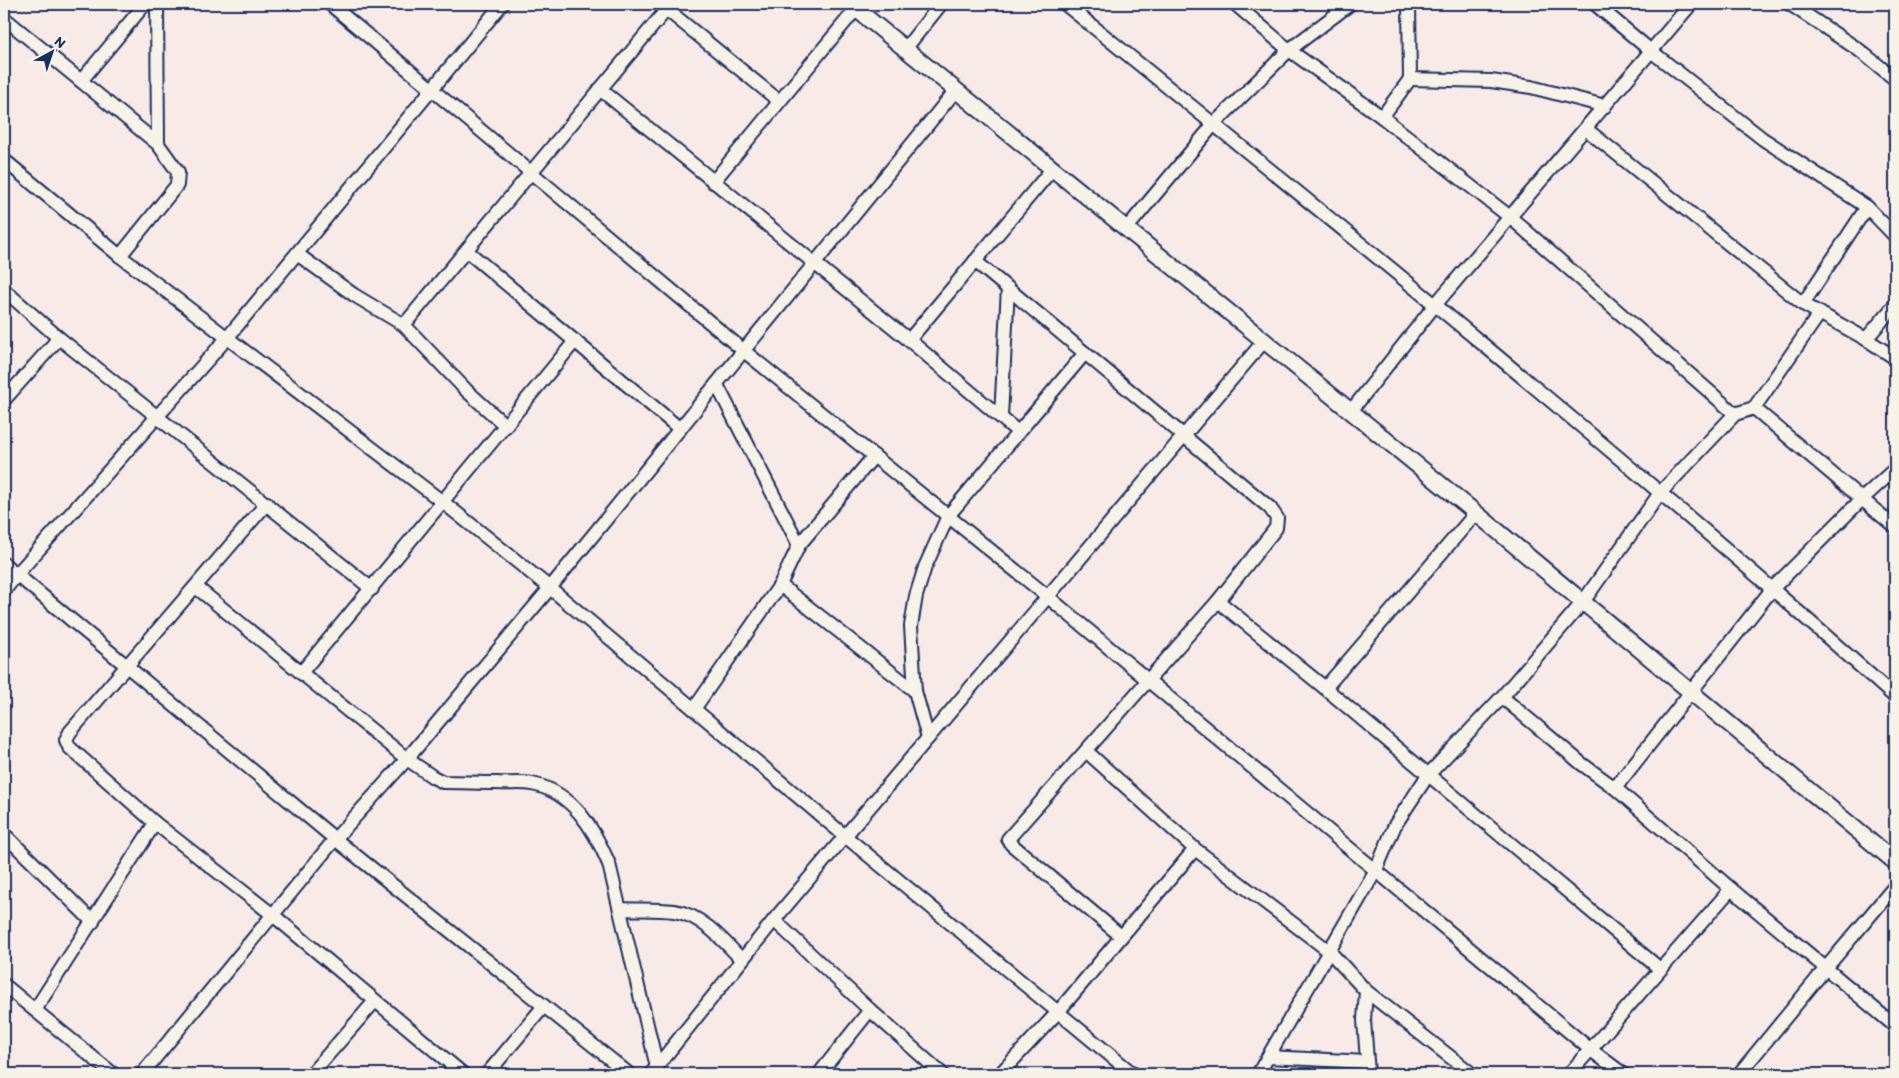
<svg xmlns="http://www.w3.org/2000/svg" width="1899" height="1078" viewBox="0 0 1899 1078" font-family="Itim,sans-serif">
<rect width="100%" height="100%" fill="#f8eae6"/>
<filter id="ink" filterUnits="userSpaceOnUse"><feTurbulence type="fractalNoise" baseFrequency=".02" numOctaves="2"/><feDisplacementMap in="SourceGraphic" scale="10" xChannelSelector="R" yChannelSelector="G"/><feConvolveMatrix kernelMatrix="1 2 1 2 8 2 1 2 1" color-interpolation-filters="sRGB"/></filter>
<g filter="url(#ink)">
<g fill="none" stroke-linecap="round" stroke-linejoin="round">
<g stroke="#1b2f5e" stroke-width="16">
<g id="minor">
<path d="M 157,4 L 158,144"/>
<path d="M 330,4 L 744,351 L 1047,596 L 1591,1050 L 1623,1074"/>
<path d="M 660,4 L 779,101"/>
<path d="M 1065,4 C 1345,230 1626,457 1895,697"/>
<path d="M 1235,4 L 1289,50 L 1382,117 L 1510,217 L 1735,414"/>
<path d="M 1595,4 L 1651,51 L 1763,139 L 1867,207 L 1895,236"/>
<path d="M 1790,4 L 1859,50 L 1895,79"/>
<path d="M 4,18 L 158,144 L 178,172 L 177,185 L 120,256"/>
<path d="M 905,49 L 941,4"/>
<path d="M 1410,79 L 1491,81 L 1531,87 L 1605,106"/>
<path d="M 81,81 L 145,4"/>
<path d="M 600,89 L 909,340 L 1018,432"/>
<path d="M 1382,117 L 1410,79 L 1409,4"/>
<path d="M 1586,129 L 1803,304 L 1866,339 L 1895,358"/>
<path d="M 4,160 L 120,256 L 444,503 L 550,588 L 845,836 L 1133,1074"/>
<path d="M 713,182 L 856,9"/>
<path d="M 1127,228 L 1214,124 L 1289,50 L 1350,4"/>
<path d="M 467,251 L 680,429"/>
<path d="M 297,254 L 354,295 L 404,325 L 467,391 L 506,426"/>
<path d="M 975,261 L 1270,508 L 1277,518 L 1276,528 L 1218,601 L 1008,839 L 1011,844 L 1121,936"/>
<path d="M 4,290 L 59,338 L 372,589"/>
<path d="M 1803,304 L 1867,207"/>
<path d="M 404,325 L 667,9"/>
<path d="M 1866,339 L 1895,305"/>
<path d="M 909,340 L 1053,168"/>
<path d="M 717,385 L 799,545"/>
<path d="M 4,400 L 59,338"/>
<path d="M 1754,408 L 1895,527"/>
<path d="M 1351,411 L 1435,305 L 1691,4"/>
<path d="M 1001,416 L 1008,288"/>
<path d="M 267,503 L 70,732 L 66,740 L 69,747 L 155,823 L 273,915 L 463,1074"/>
<path d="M 4,564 L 335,839 L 629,1074"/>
<path d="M 780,585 L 915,691 L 928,738"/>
<path d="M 196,587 L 407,759 L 433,777 L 443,782 C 461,782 479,783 497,783 C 508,784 521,782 532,784 C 573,792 594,829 609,864 L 657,1067"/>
<path d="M 4,591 L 17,574 L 228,337 L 502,4"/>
<path d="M 1218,601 L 1325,688 L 1660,969"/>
<path d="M 301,673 L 575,341"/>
<path d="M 1325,688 L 1476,513"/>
<path d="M 915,691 L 911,626 L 916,596 L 925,567 L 948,516 L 1085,353"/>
<path d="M 1502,697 L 1582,764 L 1615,788 L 1731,889 L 1895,1026"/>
<path d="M 694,709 L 780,585 L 799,545 L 874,456"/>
<path d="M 1086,751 L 1195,849 L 1329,951 L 1366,991 L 1472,1074"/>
<path d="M 1615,788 L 1773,588 L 1862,499 L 1895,469"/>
<path d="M 4,834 L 93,922"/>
<path d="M 620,909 C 638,910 656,909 674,911 C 702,915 724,941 742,960"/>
<path d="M 774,920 L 870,1010 L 942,1074"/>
<path d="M 4,985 L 113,1074"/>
<path d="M 1366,991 L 1364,1020 L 1368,1074"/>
<path d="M 35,1010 L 155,823"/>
<path d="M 1268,1057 L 1367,1062"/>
<path d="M 142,1074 L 335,839 L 407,759 L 550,588 L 956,90"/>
<path d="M 311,1074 L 375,1001"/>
<path d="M 487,1074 L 544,1006"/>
<path d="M 651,1074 L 774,920 L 1264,341"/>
<path d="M 819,1074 L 870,1010"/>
<path d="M 1000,1074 L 1058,1012 L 1195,849"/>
<path d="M 1258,1074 L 1376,870 L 1395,825 L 1428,775 L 1502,697 L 1583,602 L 1660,493 L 1735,414 L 1754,408 L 1820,313"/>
<path d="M 1569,1074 L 1731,889"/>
<path d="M 1739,1074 L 1826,968 L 1895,886"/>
</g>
</g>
<g stroke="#1b2f5e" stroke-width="19">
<path id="tertiary" d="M 850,4 L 1476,513 L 1895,862"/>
</g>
<use href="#minor" stroke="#f7f3e8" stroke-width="12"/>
<use href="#tertiary" stroke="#f7f3e8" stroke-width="15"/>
</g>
</g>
<rect width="1899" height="1078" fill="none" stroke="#f7f3e8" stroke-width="20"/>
<rect x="10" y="10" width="1879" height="1058" fill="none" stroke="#1b2f5e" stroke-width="2" filter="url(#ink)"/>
<g transform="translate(52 52) rotate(40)" stroke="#f7f3e8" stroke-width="4" paint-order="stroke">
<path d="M0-4L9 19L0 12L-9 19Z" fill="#1b2f5e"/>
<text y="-8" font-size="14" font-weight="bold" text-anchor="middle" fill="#1b2f5e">N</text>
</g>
</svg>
